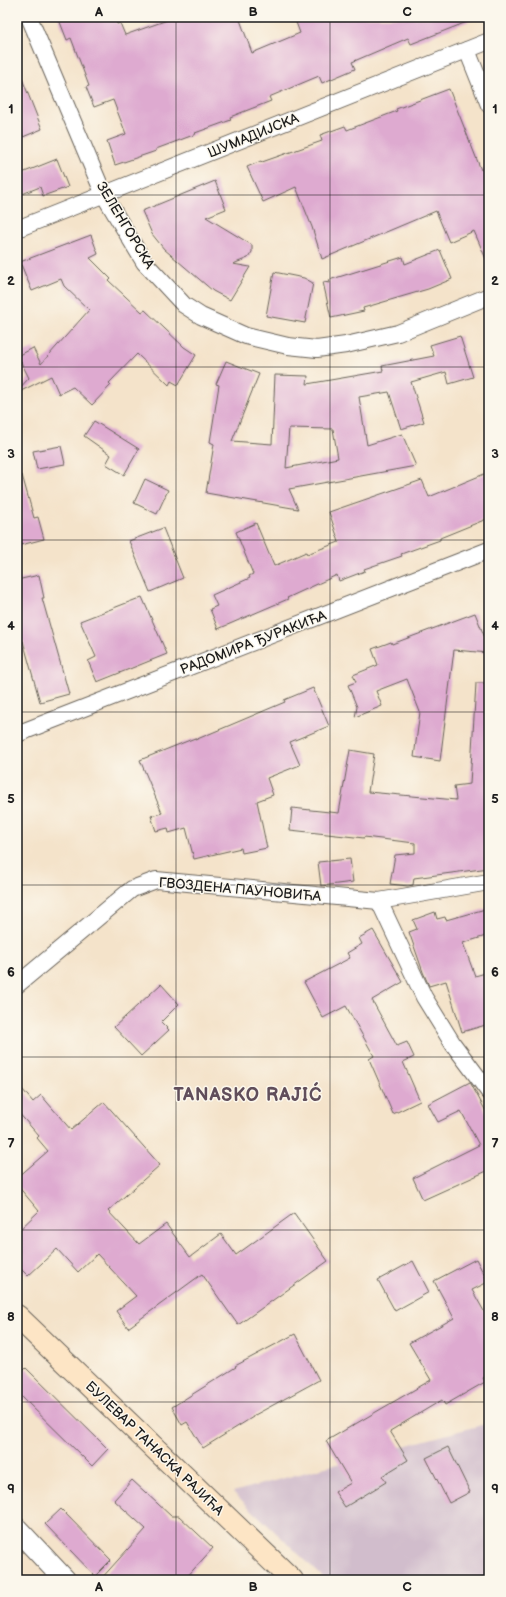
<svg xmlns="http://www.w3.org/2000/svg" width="506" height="1597" viewBox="0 0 506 1597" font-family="'Balsamiq Sans',sans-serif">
<rect width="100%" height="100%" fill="#fbf7ec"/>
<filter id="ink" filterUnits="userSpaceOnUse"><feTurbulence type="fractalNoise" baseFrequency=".025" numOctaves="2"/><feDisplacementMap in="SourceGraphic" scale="8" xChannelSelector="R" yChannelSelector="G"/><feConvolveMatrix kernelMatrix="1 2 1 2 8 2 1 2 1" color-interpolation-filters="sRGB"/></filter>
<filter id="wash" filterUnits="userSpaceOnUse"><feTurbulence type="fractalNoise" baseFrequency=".012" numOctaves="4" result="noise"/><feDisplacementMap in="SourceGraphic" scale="16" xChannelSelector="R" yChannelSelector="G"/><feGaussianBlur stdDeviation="0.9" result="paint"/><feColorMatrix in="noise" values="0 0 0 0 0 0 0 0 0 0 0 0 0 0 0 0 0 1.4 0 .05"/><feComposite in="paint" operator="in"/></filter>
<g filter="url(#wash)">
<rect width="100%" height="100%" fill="#f4e3ca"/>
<path fill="#d1bdcc" d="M 489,1423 L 489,1580 L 326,1580 L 233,1492 Z"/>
<g id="blocks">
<g fill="#deaad0" fill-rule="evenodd">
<path d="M 58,17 L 114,17 L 117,24 L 120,23 L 125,35 L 176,17 L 239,17 L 252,53 L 300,33 L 294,17 L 477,18 L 411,44 L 408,38 L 352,62 L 355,69 L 322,83 L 319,76 L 269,97 L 271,101 L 230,117 L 231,120 L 195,133 L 196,134 L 156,149 L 156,151 L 115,165 L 107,141 L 126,134 L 113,100 L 94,107 L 86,87 L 89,86 L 71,38 L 67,40 Z"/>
<path d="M 17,71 L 19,71 L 42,129 L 23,137 L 17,122 Z"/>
<path d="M 449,89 L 481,170 L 484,168 L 489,180 L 489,266 L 474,231 L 449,242 L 436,211 L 322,259 L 312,227 L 296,187 L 263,202 L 247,167 L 261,161 L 262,162 L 322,141 L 320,135 L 345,126 L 347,130 L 397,111 L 396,109 Z"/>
<path d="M 57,159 L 68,187 L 43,196 L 40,187 L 17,196 L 17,175 Z"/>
<path d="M 215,181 L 226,209 L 206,217 L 252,245 L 252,252 L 248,258 L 233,264 L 250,267 L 230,300 L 213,291 L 164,249 L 152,234 L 142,211 Z"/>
<path d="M 91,235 L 98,254 L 90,258 L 111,279 L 109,281 L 142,312 L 145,310 L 184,347 L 196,355 L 178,385 L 171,381 L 169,385 L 137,354 L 109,383 L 111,385 L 92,405 L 73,387 L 59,394 L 51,376 L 17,393 L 17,391 L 29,378 L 18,356 L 33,348 L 41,364 L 89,310 L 64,286 L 61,279 L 32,291 L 20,262 Z"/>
<path d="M 440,250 L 452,279 L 428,289 L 363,308 L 364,311 L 331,318 L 323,282 L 330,283 L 329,280 L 403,257 L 405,264 Z"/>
<path d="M 274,272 L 304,278 L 313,283 L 305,323 L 266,316 Z"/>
<path d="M 460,336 L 473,377 L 449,384 L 446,372 L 411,382 L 424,422 L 401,429 L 389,392 L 359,397 L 367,445 L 402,434 L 416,466 L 289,489 L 298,509 L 206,493 L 214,444 L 210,442 L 219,385 L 216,384 L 226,361 L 259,374 L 232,441 L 272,444 L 275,375 L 308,376 L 307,384 L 383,371 L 382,366 L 434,356 L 430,345 ZM 289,428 L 333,429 L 338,458 L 286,468 Z"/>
<path d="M 94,421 L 139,449 L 124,475 L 106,464 L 111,455 L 84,436 Z"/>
<path d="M 61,446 L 65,464 L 37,469 L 33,451 Z"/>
<path d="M 489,472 L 489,518 L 440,538 L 440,540 L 401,554 L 402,556 L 364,569 L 365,571 L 339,581 L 337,575 L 287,598 L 288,599 L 218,629 L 210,609 L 217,606 L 212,595 L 250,578 L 249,576 L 253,574 L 236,532 L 256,523 L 274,566 L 306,552 L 307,554 L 339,542 L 329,512 L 422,480 L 429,497 Z"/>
<path d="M 22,475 L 34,518 L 38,517 L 44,539 L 17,546 L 17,476 Z"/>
<path d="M 145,479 L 168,490 L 157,514 L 134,503 Z"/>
<path d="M 163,528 L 183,578 L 150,592 L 129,541 Z"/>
<path d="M 39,575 L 44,598 L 42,598 L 69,694 L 40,702 L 23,641 L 20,642 L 17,630 L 17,580 Z"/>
<path d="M 142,597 L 167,654 L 97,682 L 88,661 L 96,657 L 80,621 Z"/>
<path d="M 475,613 L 489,648 L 489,653 L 454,650 L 440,761 L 414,757 L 420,712 L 407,679 L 376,691 L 382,706 L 355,717 L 357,707 L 348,685 L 356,682 L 353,675 L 378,665 L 372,649 L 391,642 L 392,644 Z"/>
<path d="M 476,683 L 489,683 L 489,868 L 414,878 L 413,885 L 408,886 L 390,884 L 395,855 L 415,853 L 415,843 L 364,837 L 364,838 L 290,830 L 292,808 L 339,813 L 350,750 L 374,754 L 368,792 L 456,800 L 454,786 L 470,784 Z"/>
<path d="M 313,688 L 329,726 L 290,742 L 300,765 L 267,778 L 273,795 L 257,801 L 267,848 L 242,853 L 241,848 L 194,859 L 186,828 L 169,833 L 168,828 L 156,831 L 151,816 L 162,813 L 140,760 L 195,738 L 195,740 L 285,702 L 284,700 Z"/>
<path d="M 350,859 L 353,882 L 321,886 L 318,862 Z"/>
<path d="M 489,908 L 489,935 L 463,943 L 475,976 L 489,972 L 489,1024 L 462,1032 L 446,981 L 429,986 L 423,972 L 409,932 L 417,929 L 413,920 L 435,912 L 437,919 L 445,917 L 446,920 Z"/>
<path d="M 373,930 L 403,982 L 372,1000 L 397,1046 L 407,1042 L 414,1057 L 403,1062 L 420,1101 L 393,1114 L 369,1059 L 374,1056 L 346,1006 L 323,1018 L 304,982 L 350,958 L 347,953 L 362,944 L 359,938 Z"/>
<path d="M 161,984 L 179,1004 L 161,1022 L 169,1030 L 141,1056 L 114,1027 Z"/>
<path d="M 470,1082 L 489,1117 L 489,1170 L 423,1200 L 413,1178 L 479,1145 L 461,1111 L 438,1122 L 428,1104 Z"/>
<path d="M 17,1083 L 33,1102 L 41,1095 L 71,1130 L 104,1102 L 160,1165 L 108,1211 L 139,1244 L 166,1224 L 190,1257 L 221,1234 L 236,1255 L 294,1213 L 328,1261 L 238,1325 L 202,1274 L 128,1328 L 116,1311 L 136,1296 L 97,1254 L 78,1272 L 57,1249 L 28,1276 L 17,1265 L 17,1232 L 39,1211 L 17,1185 L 17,1178 L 48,1151 L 37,1138 L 39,1136 L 17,1111 Z"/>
<path d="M 476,1259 L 488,1282 L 472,1290 L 489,1320 L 489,1374 L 483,1378 L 485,1382 L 445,1405 L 442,1400 L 390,1431 L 408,1460 L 382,1476 L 386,1482 L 345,1507 L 335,1492 L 351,1483 L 326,1441 L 431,1380 L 409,1343 L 454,1318 L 434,1281 Z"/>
<path d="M 413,1261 L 429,1292 L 395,1311 L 378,1280 Z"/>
<path d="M 295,1334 L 319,1380 L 253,1416 L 253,1417 L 203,1448 L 187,1422 L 182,1425 L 172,1407 L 236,1367 L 235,1366 Z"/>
<path d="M 26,1368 L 108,1449 L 92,1466 L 17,1392 L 17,1377 Z"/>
<path d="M 448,1447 L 470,1492 L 449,1503 L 426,1458 Z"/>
<path d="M 132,1480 L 171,1516 L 179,1516 L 213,1548 L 184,1580 L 100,1580 L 146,1529 L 114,1500 Z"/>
<path d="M 61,1509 L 111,1560 L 95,1576 L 45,1524 Z"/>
</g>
</g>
</g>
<g filter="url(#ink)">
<use href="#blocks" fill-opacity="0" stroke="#686259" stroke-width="1"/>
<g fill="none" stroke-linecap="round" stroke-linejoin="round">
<g stroke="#686259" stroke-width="18">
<g id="minor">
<path d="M 29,17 L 104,195 L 144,262 L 184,305 L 201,316 L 246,336 L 288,346 L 317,349 L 346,345 L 398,333 L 489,296"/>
<path d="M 467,50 L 489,105"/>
<path d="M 17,229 L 489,41"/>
<path d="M 17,734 L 489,550"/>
<path d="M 379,901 L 424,997 L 453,1044 L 489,1092"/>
<path d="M 17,985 L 132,889 L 156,880 L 379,901 L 489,882"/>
</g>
</g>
<g stroke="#686259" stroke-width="23">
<path id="tertiary" d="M 17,1529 L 65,1580"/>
</g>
<g stroke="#686259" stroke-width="24">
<path id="secondary" d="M 17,1316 L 292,1580"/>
</g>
<use href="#minor" stroke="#fff" stroke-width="16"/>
<use href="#tertiary" stroke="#fff" stroke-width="21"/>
<use href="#secondary" stroke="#fde5c5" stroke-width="22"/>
</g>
</g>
<path fill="none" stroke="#1c1c1c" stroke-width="1" stroke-opacity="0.55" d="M 176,17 L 176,1580M 330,17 L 330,1580M 17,195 L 489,195M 17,367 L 489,367M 17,540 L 489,540M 17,712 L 489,712M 17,885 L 489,885M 17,1057 L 489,1057M 17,1230 L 489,1230M 17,1402 L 489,1402"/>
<g text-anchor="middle" stroke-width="3" stroke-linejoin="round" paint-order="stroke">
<g font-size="14" fill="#1c1c1c" stroke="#fbf7ec">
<text transform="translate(253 135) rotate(-22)" y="5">ШУМАДИЈСКА</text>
<text transform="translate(126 225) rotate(59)" y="5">ЗЕЛЕНГОРСКА</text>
<text transform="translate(253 642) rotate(-21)" y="5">РАДОМИРА ЂУРАКИЋА</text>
<text transform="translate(240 889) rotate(5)" y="5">ГВОЗДЕНА ПАУНОВИЋА</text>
<text transform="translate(155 1448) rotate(44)" y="5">БУЛЕВАР ТАНАСКА РАЈИЋА</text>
</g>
<g font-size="18" font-weight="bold" letter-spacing="1" fill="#604e5b" stroke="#fbf7ec">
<text x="248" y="1101">TANASKO RAJIĆ</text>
</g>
</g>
<rect width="506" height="1597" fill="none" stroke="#fbf7ec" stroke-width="44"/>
<rect x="22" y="22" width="462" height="1553" fill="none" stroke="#1c1c1c" stroke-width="1.5"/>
<g font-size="13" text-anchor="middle" font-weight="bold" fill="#1c1c1c">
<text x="99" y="16">A</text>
<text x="253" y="16">B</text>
<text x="407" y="16">C</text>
<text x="11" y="113">1</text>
<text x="495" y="113">1</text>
<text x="11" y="285">2</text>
<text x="495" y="285">2</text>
<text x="11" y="458">3</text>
<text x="495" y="458">3</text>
<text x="11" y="630">4</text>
<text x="495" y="630">4</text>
<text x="11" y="803">5</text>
<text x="495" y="803">5</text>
<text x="11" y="976">6</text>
<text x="495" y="976">6</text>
<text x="11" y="1148">7</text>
<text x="495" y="1148">7</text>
<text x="11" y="1321">8</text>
<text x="495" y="1321">8</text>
<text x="11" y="1493">9</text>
<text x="495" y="1493">9</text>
<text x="99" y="1591">A</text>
<text x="253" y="1591">B</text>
<text x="407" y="1591">C</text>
</g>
</svg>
